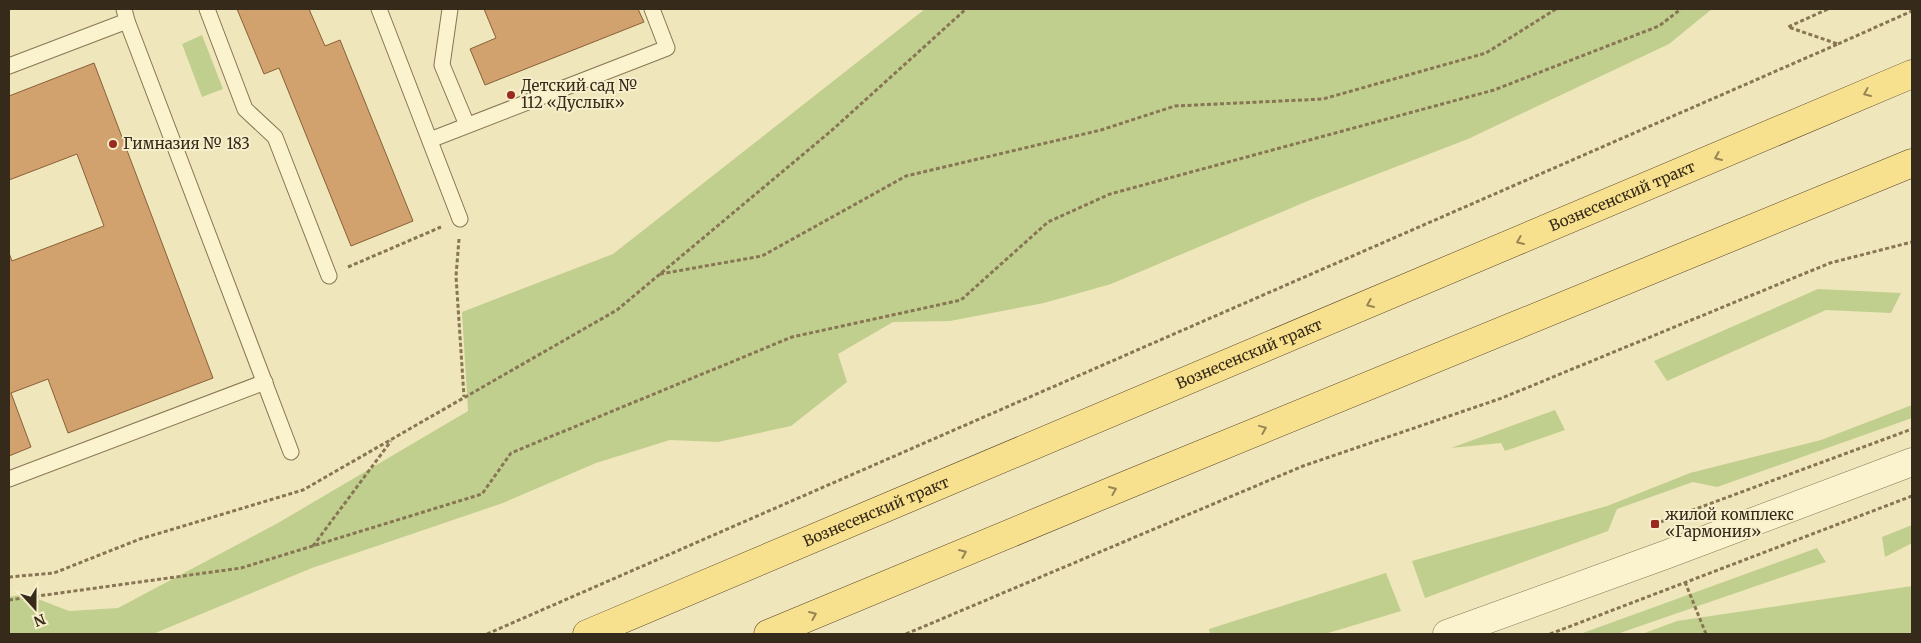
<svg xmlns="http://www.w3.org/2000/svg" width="1921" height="643" viewBox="0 0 1921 643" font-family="Merriweather,serif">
<rect width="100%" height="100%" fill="#f0e6bb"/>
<g fill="#c1cf8e">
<path d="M 925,9 L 1712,9 L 1669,44 L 1468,139 L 1310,200 L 1111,284 L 1044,303 L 950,321 L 893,322 L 838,354 L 847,382 L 791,426 L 718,442 L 670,440 L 596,463 L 503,503 L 312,568 L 153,634 L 9,634 L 9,597 L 25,594 L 69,611 L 118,608 L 278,523 L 468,411 L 462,312 L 613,254 Z"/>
<path d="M 202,35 L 223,89 L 202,97 L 182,44 Z"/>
<path d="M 1818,289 L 1901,293 L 1891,313 L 1826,310 L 1667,381 L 1654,361 Z"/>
<path d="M 1912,405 L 1912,418 L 1717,487 L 1693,482 L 1617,509 L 1608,531 L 1425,598 L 1412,561 L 1607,506 L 1690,473 L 1821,440 Z"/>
<path d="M 1555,410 L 1565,430 L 1505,451 L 1501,443 L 1451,448 Z"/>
<path d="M 1912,525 L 1912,543 L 1885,557 L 1882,537 Z"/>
<path d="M 1817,548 L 1826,562 L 1617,634 L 1580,634 Z"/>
<path d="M 1386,573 L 1401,611 L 1325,634 L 1210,634 L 1209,629 Z"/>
<path d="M 1912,586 L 1912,633 L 1907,634 L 1642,634 L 1677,621 Z"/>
</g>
<g fill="#d1a16e" stroke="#896038">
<path d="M 237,9 L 309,9 L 325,46 L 340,40 L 413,221 L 351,246 L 279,68 L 264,74 Z"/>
<path d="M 484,9 L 638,9 L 644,22 L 485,85 L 470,49 L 496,38 Z"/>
<path d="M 94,63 L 213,378 L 68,433 L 48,379 L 11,393 L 31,447 L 9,456 L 9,253 L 12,261 L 104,226 L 77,154 L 9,180 L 9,96 Z"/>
</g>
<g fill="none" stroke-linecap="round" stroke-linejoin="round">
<g stroke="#887554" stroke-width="17">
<g id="service">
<path d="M 124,9 L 127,21 L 291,452"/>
<path d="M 207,9 L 245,109 L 275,137 L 329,276"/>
<path d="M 379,9 L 460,219"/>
<path d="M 450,9 L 442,65 L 467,125"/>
<path d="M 9,66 L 127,21"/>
<path d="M 430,140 L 667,48 L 652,9"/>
<path d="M 9,479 L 265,382"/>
</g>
</g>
<g stroke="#887554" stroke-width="29">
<path id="tertiary" d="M 1447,634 L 1665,555 L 1912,462"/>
</g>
<g stroke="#554229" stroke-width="29">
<g id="primary">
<path id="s1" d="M 587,634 L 1912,74"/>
<path d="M 768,634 L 1129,484 L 1912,163"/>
</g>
</g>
<g stroke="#887554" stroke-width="3" stroke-dasharray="4 2.5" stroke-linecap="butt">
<path d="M 1838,44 L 1912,11"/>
<path d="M 459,239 L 456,276 L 464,397"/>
<path d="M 348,267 L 441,227"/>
<path d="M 660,274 L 762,256 L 906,176 L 1101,130 L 1175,106 L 1323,99 L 1486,53 L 1556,9"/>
<path d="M 1655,524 L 1912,429"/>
<path d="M 313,546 L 391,441"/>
<path d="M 9,577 L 54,573 L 140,539 L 303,490 L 617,310 L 831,131 L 966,9"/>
<path d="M 1685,582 L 1706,634"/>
<path d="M 9,600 L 241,568 L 482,494 L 511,453 L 792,337 L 961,300 L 1048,222 L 1110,194 L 1494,90 L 1659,26 L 1681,9"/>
<path d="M 487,634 L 1838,44 L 1788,27 L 1828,9"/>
<path d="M 906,634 L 1303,466 L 1502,398 L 1830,263 L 1912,242"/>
<path d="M 1550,634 L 1912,496"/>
</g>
<use href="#service" stroke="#fbf2ce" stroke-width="15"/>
<use href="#tertiary" stroke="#fbf2ce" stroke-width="28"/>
<use href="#primary" stroke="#f8e18e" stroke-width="28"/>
</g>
<defs><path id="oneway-chevron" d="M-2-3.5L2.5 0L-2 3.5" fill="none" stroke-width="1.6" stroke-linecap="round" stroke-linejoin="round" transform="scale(1.25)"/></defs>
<g stroke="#978654">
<use href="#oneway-chevron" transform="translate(1867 93) rotate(157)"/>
<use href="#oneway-chevron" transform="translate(1718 157) rotate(157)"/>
<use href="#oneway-chevron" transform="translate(1520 241) rotate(157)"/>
<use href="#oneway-chevron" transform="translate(1370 304) rotate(157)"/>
<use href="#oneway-chevron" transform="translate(1263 429) rotate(-22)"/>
<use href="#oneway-chevron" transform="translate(1113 490) rotate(-23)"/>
<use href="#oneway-chevron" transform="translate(963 553) rotate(-23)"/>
<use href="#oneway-chevron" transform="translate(813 615) rotate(-23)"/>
</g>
<g fill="#9b2b20" stroke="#f7efcb" stroke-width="2">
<circle cx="511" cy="95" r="5"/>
<circle cx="113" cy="144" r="5"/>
<rect x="1650" y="519" width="10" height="10" rx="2.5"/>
</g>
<g text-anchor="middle" stroke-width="4" stroke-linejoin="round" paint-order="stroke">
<g font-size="15" fill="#362a1a" stroke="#f7efcb" text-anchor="start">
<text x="521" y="91">Детский сад №<tspan x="521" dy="17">112 «Дуслык»</tspan></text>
<text x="123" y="149">Гимназия № 183</text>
<text x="1665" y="520">жилой комплекс<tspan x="1665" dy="17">«Гармония»</tspan></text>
</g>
<g font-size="15" fill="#362a1a" stroke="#f7efcb">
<text dy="5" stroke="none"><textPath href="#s1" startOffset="1124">Вознесенский тракт</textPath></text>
<text dy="5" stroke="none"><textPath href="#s1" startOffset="719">Вознесенский тракт</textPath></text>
<text dy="5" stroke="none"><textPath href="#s1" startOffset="314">Вознесенский тракт</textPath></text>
</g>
</g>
<rect width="1921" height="643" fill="none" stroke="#362a1a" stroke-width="20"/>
<g transform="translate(35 608) rotate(159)" stroke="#f7efcb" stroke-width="4" paint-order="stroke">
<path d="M0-4L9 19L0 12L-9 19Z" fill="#362a1a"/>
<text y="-8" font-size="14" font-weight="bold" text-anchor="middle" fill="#362a1a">N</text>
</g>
</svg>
